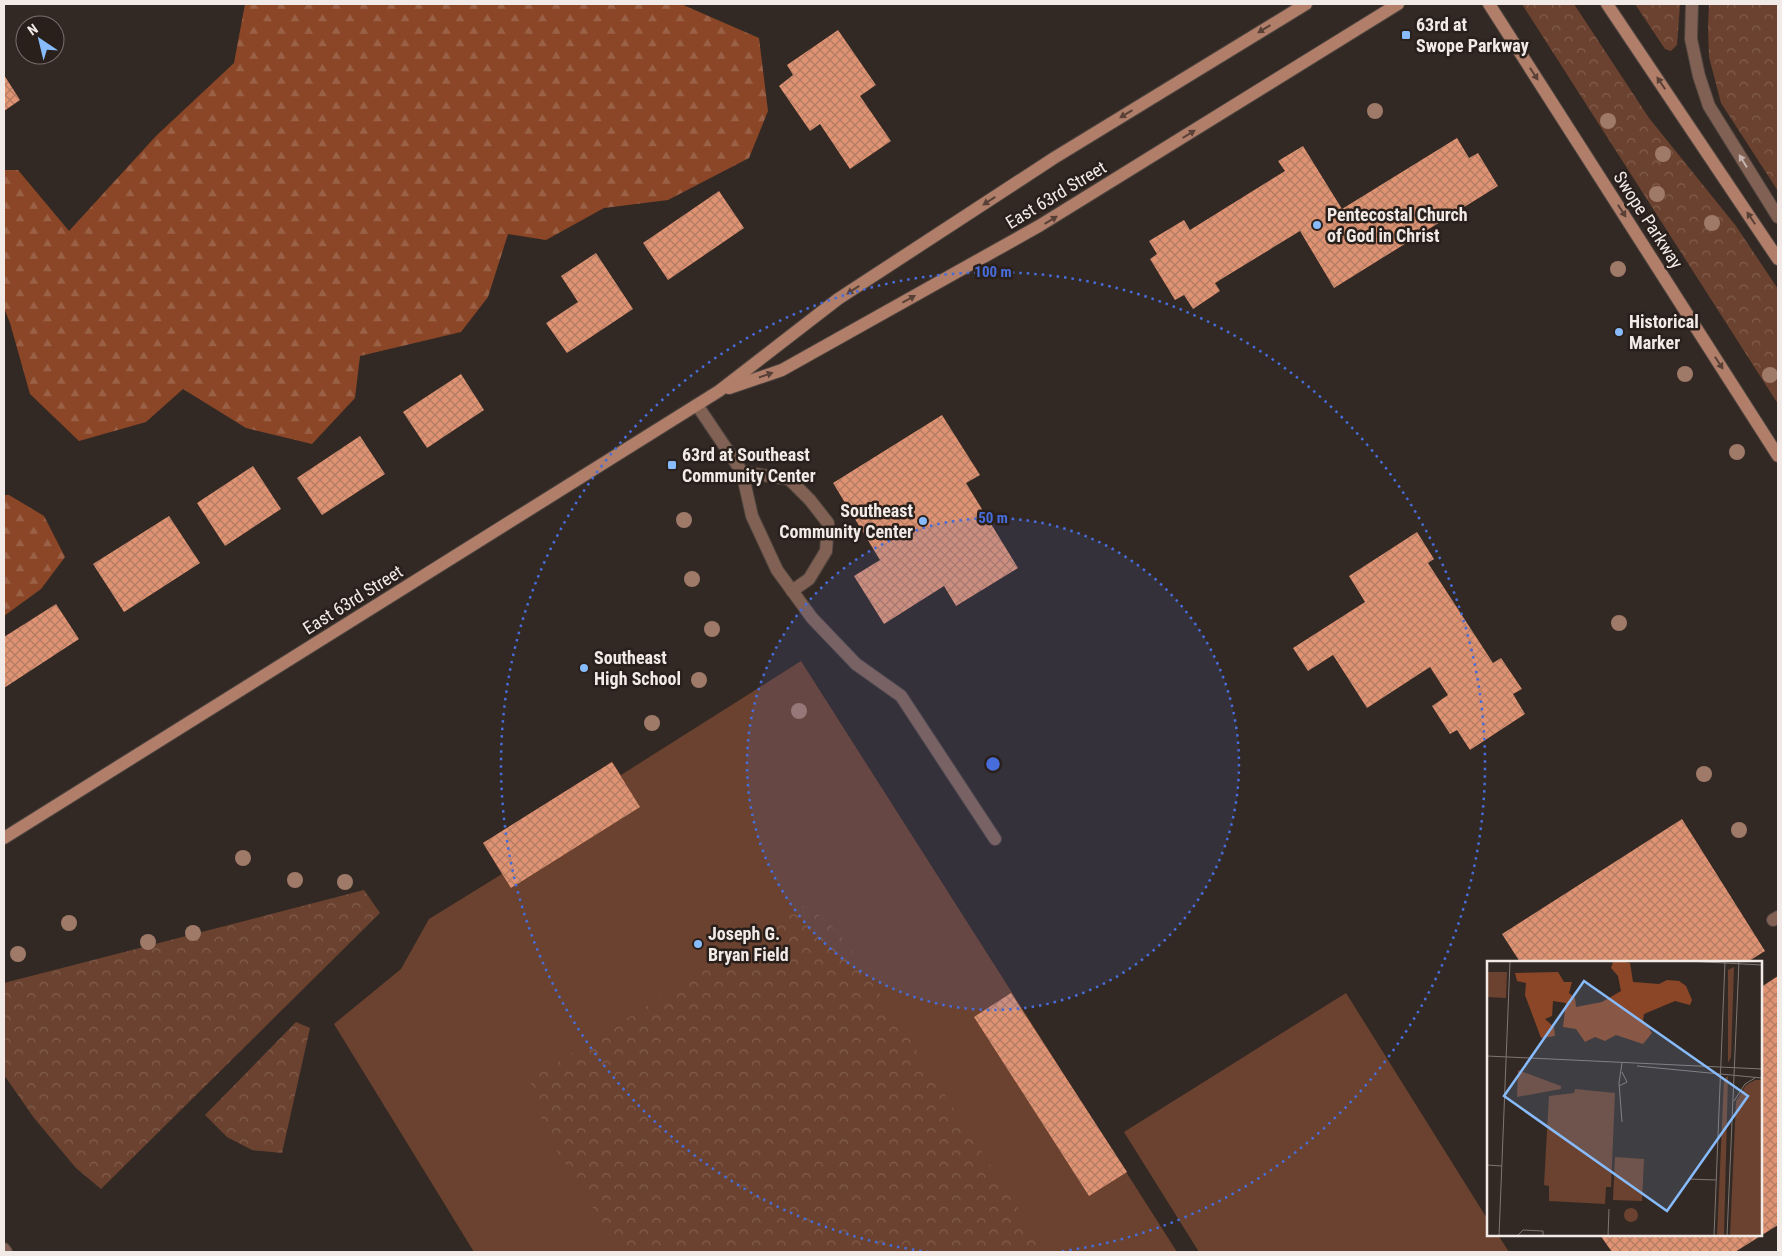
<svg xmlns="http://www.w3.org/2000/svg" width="1782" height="1256" viewBox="0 0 1782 1256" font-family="'Roboto Condensed',sans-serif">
<defs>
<pattern id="forest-firs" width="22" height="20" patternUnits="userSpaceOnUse" patternTransform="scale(1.25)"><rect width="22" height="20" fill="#8a4626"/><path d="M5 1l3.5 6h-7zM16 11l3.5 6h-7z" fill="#9b6146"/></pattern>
<pattern id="park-crowns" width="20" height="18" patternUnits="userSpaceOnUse" patternTransform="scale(1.25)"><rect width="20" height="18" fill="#6b422f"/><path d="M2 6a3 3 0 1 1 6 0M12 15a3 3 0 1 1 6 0" fill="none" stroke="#815d4d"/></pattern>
<pattern id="building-cross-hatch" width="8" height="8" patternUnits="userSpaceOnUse" patternTransform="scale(1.25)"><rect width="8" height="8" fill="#df9372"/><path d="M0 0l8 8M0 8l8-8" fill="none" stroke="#b27c64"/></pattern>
</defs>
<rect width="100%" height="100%" fill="#332924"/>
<g fill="#6b422f">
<path d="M 801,661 L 1177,1252 L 474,1252 L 334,1024 L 401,969 L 429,919 L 502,874 L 483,843 L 612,762 L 621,775 Z"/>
<path d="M 1346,993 L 1488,1220 L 1488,1235 L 1498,1235 L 1509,1252 L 1199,1252 L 1124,1132 Z"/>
</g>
<g fill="url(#forest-firs)">
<path d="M 245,4 L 681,4 L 759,38 L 768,111 L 749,158 L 668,200 L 604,208 L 546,240 L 508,234 L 488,297 L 461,332 L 360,356 L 355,398 L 312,444 L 246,428 L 183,389 L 146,422 L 79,441 L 30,394 L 10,323 L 4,308 L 4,170 L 18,170 L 69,231 L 156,136 L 234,63 Z"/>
<path d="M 4,495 L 9,495 L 44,516 L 65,557 L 41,589 L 4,616 Z"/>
</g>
<g fill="url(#park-crowns)">
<path d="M 1522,4 L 1574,4 L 1649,118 L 1736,226 L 1778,289 L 1778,404 Z"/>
<path d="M 1635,4 L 1680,4 L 1677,45 L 1671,51 L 1665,49 Z"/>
<path d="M 1709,4 L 1778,4 L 1778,191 L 1721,103 L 1709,57 L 1708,27 Z"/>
<path d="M 364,890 L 380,913 L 101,1189 L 76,1168 L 34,1118 L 4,1075 L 4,983 Z"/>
<path d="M 805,905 L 830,924 L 848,944 L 1046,1252 L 621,1252 L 557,1151 L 543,1125 L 530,1080 Z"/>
<path d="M 296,1022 L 310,1028 L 282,1153 L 252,1150 L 227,1137 L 205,1115 Z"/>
</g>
<g fill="url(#building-cross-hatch)">
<path d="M 838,30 L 876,85 L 860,96 L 891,141 L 850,169 L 820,124 L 810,131 L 779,86 L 793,75 L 787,65 Z"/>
<path d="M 4,75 L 20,100 L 4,111 Z"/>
<path d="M 1457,138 L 1469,158 L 1478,153 L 1498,186 L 1334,288 L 1300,231 L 1215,283 L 1220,291 L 1193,309 L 1184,295 L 1175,300 L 1150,259 L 1157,254 L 1149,241 L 1184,220 L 1190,230 L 1285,171 L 1278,161 L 1303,146 L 1342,209 Z"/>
<path d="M 719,191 L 744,228 L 668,280 L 643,243 Z"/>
<path d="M 596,253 L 633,309 L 567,353 L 546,323 L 578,302 L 561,276 Z"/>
<path d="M 461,374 L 484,410 L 427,448 L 403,412 Z"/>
<path d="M 942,415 L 980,475 L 966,483 L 1018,568 L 956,606 L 944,586 L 884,624 L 854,576 L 880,560 L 833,483 Z"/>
<path d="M 360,436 L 385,474 L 322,515 L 297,478 Z"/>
<path d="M 253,466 L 281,509 L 225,546 L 197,503 Z"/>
<path d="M 169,516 L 200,563 L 124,612 L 93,564 Z"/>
<path d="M 1417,532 L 1434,559 L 1428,563 L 1493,663 L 1501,658 L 1522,689 L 1513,694 L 1525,714 L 1470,750 L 1457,730 L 1450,734 L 1432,706 L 1448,695 L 1430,667 L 1367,708 L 1333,655 L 1308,671 L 1293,648 L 1365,602 L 1349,576 Z"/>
<path d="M 56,604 L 79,639 L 4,688 L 4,637 Z"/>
<path d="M 612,762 L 640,807 L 511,888 L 483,843 Z"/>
<path d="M 1682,819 L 1765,951 L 1749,961 L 1750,962 L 1693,962 L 1692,961 L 1689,962 L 1520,962 L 1502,934 Z"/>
<path d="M 1778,976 L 1778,1225 L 1735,1252 L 1612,1252 L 1600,1235 L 1761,1235 L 1761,987 Z"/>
<path d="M 1011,993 L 1127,1172 L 1089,1196 L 974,1017 Z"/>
</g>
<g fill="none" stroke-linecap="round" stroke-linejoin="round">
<g stroke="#4e443f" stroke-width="14">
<g id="service">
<path d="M 1692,4 L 1691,39 L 1699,76 L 1709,106 L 1778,217"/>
<path d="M 697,405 L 742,472 L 752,516 L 777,570 L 812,618 L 856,664 L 901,696 L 995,839"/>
<path d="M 742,472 L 789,479 L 810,500 L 828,523 L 826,551 L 809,579 L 792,591"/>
<path d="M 1773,920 L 1778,917"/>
</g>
</g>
<g stroke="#4e443f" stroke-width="14">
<path id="minor" d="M 4,1249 L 6,1252"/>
</g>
<g stroke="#4e443f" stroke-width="14">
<g id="secondary">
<path d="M 1489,4 L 1778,456"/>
<path d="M 1607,4 L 1778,259"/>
<path d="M 729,388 L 782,370 L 1039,226 L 1398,4"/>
<path d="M 4,838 L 719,391 L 838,299 L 1054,158 L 1306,4"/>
</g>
</g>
<use href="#service" stroke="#806153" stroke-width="12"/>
<use href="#minor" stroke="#806153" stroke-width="12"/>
<use href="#secondary" stroke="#b07e69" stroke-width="12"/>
</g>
<g fill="#a07a69">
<circle cx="1375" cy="111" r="8"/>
<circle cx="1608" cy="121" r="8"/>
<circle cx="1663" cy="154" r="8"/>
<circle cx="1657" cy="194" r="8"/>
<circle cx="1712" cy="223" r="8"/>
<circle cx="1618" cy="269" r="8"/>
<circle cx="1685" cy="374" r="8"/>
<circle cx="1770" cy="375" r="8"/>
<circle cx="1737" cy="452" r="8"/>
<circle cx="684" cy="520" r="8"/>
<circle cx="692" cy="579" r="8"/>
<circle cx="1619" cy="623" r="8"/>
<circle cx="712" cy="629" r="8"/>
<circle cx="699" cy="680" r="8"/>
<circle cx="799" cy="711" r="8"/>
<circle cx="652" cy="723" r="8"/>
<circle cx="1704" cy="774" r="8"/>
<circle cx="1739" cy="830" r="8"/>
<circle cx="243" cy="858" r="8"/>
<circle cx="295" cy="880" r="8"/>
<circle cx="345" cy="882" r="8"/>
<circle cx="69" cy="923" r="8"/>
<circle cx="193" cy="933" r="8"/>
<circle cx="148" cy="942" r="8"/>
<circle cx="18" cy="954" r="8"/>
</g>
<defs><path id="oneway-solid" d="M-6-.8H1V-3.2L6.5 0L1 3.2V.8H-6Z" transform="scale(1.25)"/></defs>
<g fill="#584036">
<use href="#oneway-solid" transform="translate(1264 29) rotate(149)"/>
<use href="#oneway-solid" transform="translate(1534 74) rotate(57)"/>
<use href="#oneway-solid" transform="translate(1661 83) rotate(-124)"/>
<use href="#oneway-solid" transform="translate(1126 114) rotate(149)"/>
<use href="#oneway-solid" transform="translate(1189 134) rotate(-32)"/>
<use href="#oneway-solid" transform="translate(989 201) rotate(147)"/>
<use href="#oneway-solid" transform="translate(1622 211) rotate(57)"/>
<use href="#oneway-solid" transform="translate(1751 218) rotate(-124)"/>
<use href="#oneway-solid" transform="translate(1051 220) rotate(-31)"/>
<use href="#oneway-solid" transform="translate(853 290) rotate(147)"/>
<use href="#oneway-solid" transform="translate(909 299) rotate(-29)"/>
<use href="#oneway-solid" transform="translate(1719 363) rotate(57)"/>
<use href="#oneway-solid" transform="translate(766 375) rotate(-19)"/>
</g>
<use fill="#c4b3ac" href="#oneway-solid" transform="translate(1743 161) rotate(-122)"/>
<circle cx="993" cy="764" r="246" fill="#476ddb" fill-opacity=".12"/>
<g fill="none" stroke="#476ddb" stroke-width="2.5" stroke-dasharray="2.5 5">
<circle cx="993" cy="764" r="246"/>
<path d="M929 1252A492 492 0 1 1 1057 1252"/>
</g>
<g fill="#87bbfb" stroke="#291f1b" stroke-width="2">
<rect x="1401" y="30" width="10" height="10" rx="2.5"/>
<circle cx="1317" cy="225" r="5"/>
<circle cx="1619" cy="332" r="5"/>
<rect x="667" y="460" width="10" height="10" rx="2.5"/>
<circle cx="923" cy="521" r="5"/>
<circle cx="584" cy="668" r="5"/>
<circle cx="698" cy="944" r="5"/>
</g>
<g text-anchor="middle" stroke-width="5" stroke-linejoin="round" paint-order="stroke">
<g font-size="18" font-weight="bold" fill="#f1eae7" stroke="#291f1b" text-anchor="start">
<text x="1416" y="31">63rd at<tspan x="1416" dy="21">Swope Parkway</tspan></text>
<text x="1327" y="221">Pentecostal Church<tspan x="1327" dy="21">of God in Christ</tspan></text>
<text x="1629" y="328">Historical<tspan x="1629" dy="21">Marker</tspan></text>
<text x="682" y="461">63rd at Southeast<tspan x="682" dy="21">Community Center</tspan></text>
<text x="913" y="517" text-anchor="end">Southeast<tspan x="913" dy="21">Community Center</tspan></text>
<text x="594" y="664">Southeast<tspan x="594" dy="21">High School</tspan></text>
<text x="708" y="940">Joseph G.<tspan x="708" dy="21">Bryan Field</tspan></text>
</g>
<g font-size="18" fill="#f1eae7" stroke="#291f1b">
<text transform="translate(1056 195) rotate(-31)" y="6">East 63rd Street</text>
<text transform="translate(1648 220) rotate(57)" y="6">Swope Parkway</text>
<text transform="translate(353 600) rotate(-32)" y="6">East 63rd Street</text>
</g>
</g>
<g transform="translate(1487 961)">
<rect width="275" height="275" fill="#332924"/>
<path d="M 0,11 L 20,11 L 19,37 L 0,36 ZM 88,128 L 128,132 L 124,226 L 119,226 L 118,243 L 62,240 L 62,225 L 57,224 L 62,135 L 87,132 ZM 128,196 L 157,198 L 155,240 L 126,239 Z" fill="#6b422f"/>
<path d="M 134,0 L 143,2 L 146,21 L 172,23 L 180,19 L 192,20 L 199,25 L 205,39 L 203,44 L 188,40 L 157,53 L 156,59 L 165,72 L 156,83 L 129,74 L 118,80 L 108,76 L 98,81 L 89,68 L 76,66 L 79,42 L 66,40 L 65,55 L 58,58 L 67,66 L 68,75 L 54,77 L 38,34 L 39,22 L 30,20 L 28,12 L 71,11 L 77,21 L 85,21 L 82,32 L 88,37 L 89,46 L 115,41 L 134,30 L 131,15 L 124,7 L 126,1 Z" fill="#8a4626"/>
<path d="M 247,6 L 244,96 L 241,102 L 241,9 ZM 31,109 L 74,125 L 74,128 L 30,136 ZM 241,115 L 237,275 L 230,275 L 237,118 ZM 268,119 L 275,119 L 275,275 L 243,275 L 249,140 L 259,124 ZM 77,153 L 113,155 L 111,218 L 74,216 ZM137 254a7 7 0 1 1 14 0a7 7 0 1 1-14 0Z" fill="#6b422f"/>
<path fill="none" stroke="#7f7672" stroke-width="1" d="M 200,0 L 275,4M 0,95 L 275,108M 150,105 L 275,117M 132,125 L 140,121 L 135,111M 247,140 L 258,123 L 268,117M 135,161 L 132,122 L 135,102M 0,204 L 15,205M 201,218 L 229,219M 12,275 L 23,0M 30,275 L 36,269 L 56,270 L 56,275M 121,275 L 122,248M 227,275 L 238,0M 240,275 L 252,0"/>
<path fill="#87bbfb" fill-opacity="0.15" stroke="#87bbfb" stroke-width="2.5" d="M 97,20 L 261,135 L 180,250 L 17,135 Z"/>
<rect width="275" height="275" fill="none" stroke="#f1eae7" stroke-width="2.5"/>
</g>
<circle cx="993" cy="764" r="8" fill="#476ddb" stroke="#291f1b" stroke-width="2.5"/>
<g font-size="15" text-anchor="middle" font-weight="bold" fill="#476ddb" stroke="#291f1b" stroke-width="5" stroke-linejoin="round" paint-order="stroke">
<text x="993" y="277">100 m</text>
<text x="993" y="523">50 m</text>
</g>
<rect width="1782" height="1256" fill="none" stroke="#f1eae7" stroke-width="10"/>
<g transform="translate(40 40) rotate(325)"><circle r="24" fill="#291f1b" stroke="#79706d"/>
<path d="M0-4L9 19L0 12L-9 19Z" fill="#87bbfb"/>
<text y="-8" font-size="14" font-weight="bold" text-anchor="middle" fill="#f1eae7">N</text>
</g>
</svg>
